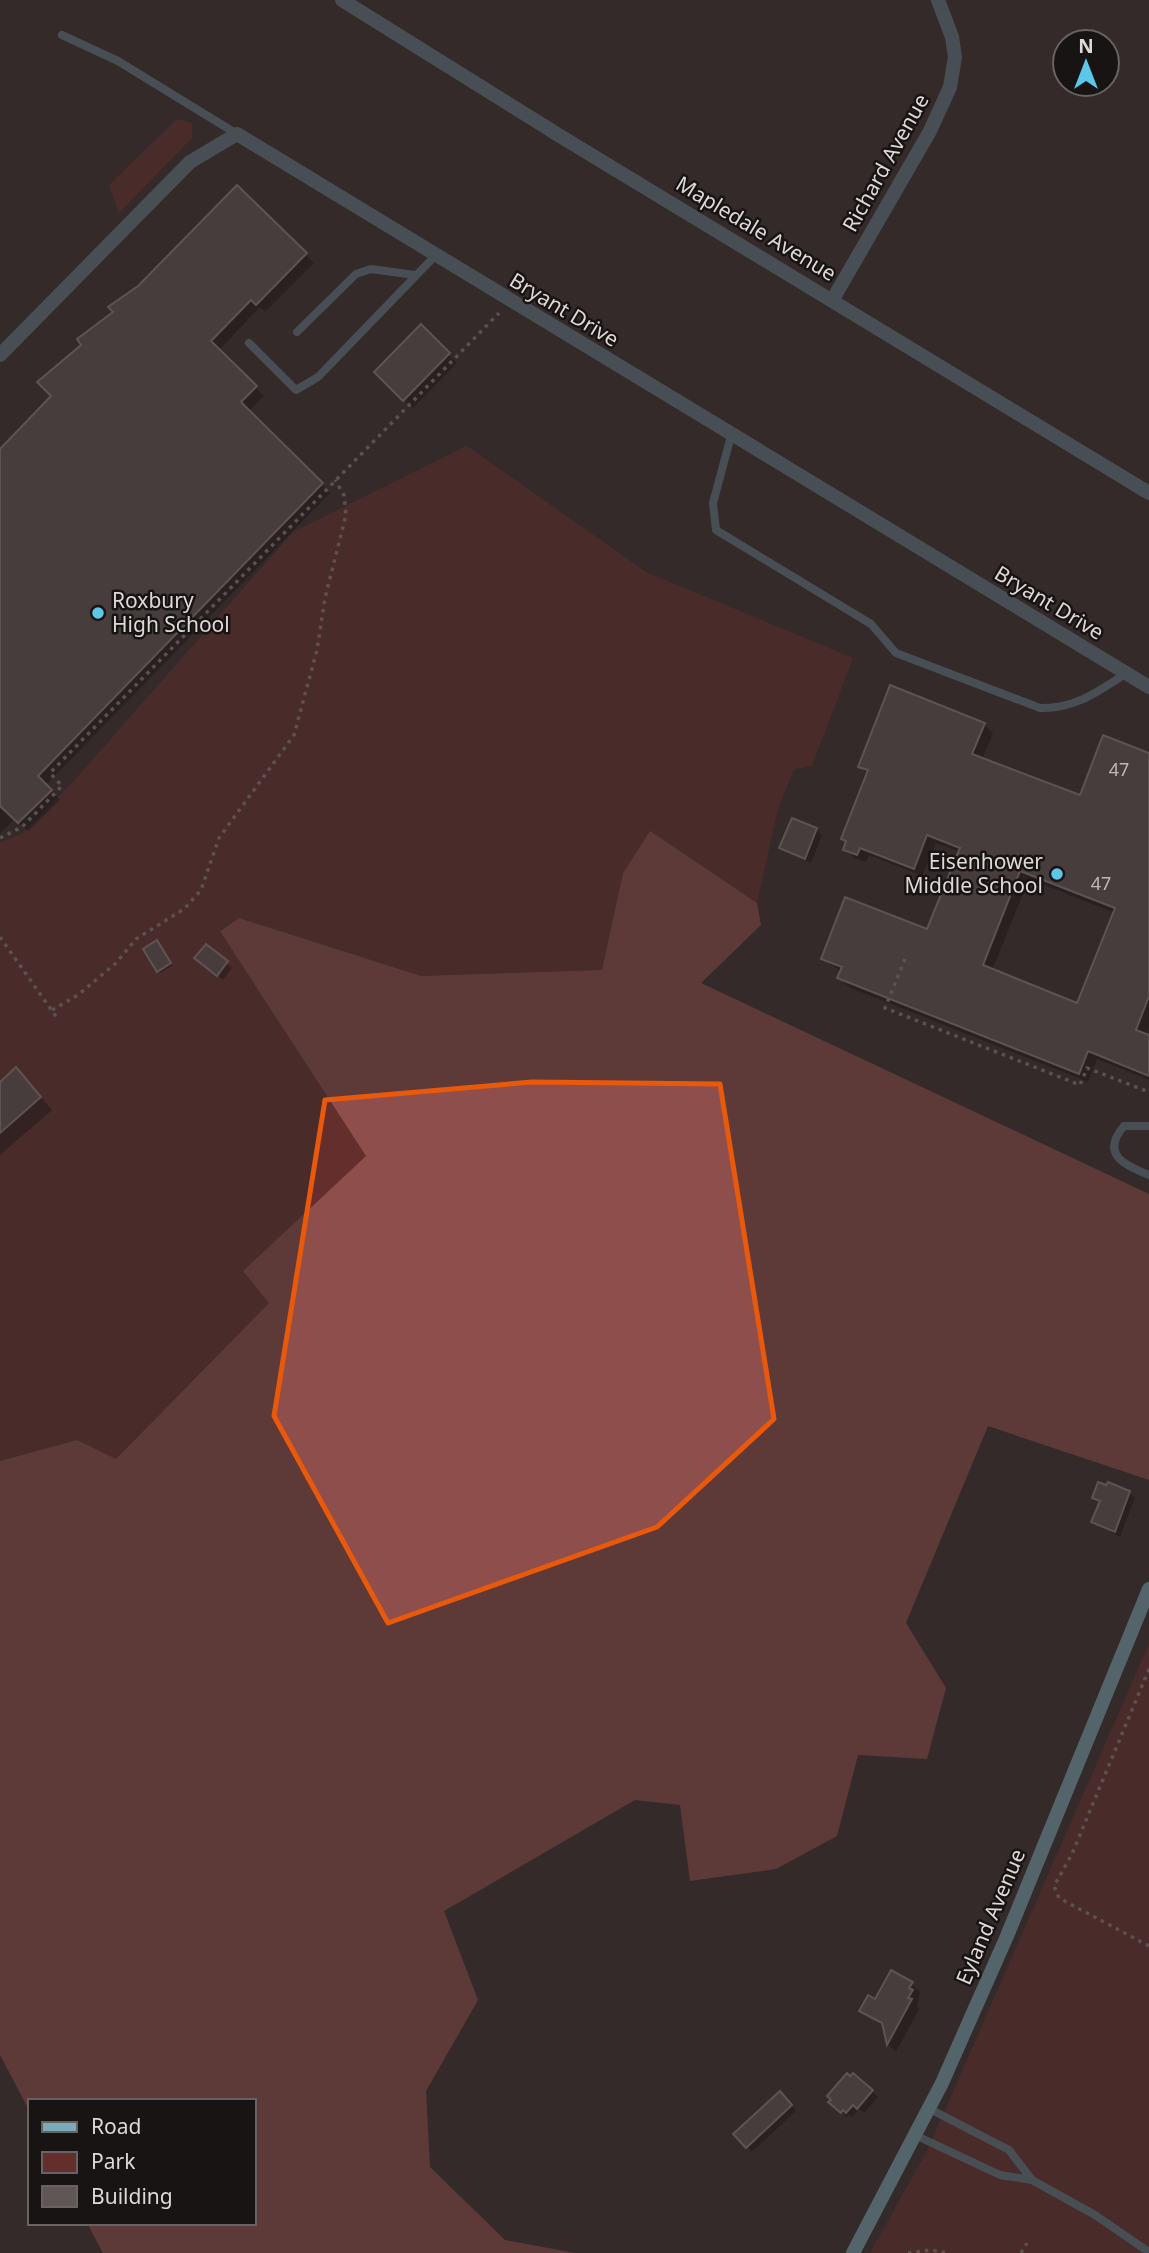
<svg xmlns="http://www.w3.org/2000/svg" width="1149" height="2253" viewBox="0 0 1149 2253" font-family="'Noto Sans',sans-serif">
<rect width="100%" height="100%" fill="#342a2a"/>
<g fill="#632e2b">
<path d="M 177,119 L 192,123 L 192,138 L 119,213 L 109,185 Z"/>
<path d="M 467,446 L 646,572 L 853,658 L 812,766 L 794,769 L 778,809 L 757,903 L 650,832 L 623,873 L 602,970 L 421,976 L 239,918 L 220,930 L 367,1156 L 243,1271 L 269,1303 L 115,1460 L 77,1440 L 0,1461 L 0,843 L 23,833 L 71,784 L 293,532 Z"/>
<path d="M 1149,1644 L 1149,2253 L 870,2253 L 927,2151 Z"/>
</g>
<path fill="#8e4e4b" d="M 650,831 L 757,903 L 761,925 L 701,983 L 1149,1194 L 1149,1480 L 988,1426 L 906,1623 L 946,1688 L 927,1759 L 858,1755 L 837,1836 L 776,1869 L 690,1881 L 680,1805 L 635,1800 L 444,1911 L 478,2000 L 426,2091 L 430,2167 L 505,2240 L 575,2253 L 103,2253 L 87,2223 L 254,2223 L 254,2101 L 30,2101 L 30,2112 L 0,2055 L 0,1461 L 77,1440 L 116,1459 L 269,1303 L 243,1271 L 366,1156 L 220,931 L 239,918 L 421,976 L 602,970 L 623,873 Z"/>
<g fill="#0007" fill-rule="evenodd">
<path d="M 237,187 L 314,263 L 265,312 L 260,307 L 218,351 L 264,396 L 248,412 L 330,493 L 46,785 L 60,800 L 28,831 L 15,819 L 0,833 L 0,451 L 53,396 L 83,345 Z"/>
<path d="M 421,327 L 457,363 L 413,408 L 376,372 Z"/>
<path d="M 984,725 L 993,733 L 982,760 L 1081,797 L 1149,755 L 1149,1027 L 1146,1035 L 1149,1037 L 1149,1080 L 1097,1059 L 1088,1082 L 848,987 L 839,978 L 842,972 L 823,959 L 928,932 L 960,852 L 936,843 L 922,876 L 869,855 L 866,862 L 854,858 L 845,849 L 847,843 L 843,839 L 868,774 L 860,766 ZM 1029,879 L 1115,913 L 1078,1005 L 992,971 Z"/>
<path d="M 816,829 L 822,835 L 811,863 L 781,848 Z"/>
<path d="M 159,945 L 172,966 L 160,973 L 158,971 Z"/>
<path d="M 206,946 L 232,968 L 223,980 L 202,963 Z"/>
<path d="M 28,1082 L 52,1110 L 0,1155 L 0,1084 Z"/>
<path d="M 1129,1493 L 1135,1498 L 1120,1537 L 1093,1522 L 1101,1503 L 1094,1497 Z"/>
<path d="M 911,1983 L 920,1992 L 917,2007 L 919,2009 L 896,2052 L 888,2044 L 885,2027 L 861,2011 Z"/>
<path d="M 853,2075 L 878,2097 L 864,2113 L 859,2109 L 852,2117 L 849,2114 L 847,2117 L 836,2107 Z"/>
<path d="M 780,2094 L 796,2111 L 752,2152 L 736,2134 Z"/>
</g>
<g fill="#605655" stroke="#918584" stroke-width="2" fill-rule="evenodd">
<path d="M 237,185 L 307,253 L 256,305 L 251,300 L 211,341 L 257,386 L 241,402 L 323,483 L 38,776 L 52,790 L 18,823 L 0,806 L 0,449 L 51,396 L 37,382 L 81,345 L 77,339 L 113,312 L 108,307 L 138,286 Z"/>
<path d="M 421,324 L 450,353 L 403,401 L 374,372 Z"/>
<path d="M 890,685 L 985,723 L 972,754 L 1080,795 L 1103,735 L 1149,753 L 1149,996 L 1136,1030 L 1149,1035 L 1149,1076 L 1088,1051 L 1079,1074 L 837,978 L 842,967 L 821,959 L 845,897 L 927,929 L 960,848 L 927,835 L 914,869 L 860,848 L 857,855 L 843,850 L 846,841 L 841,839 L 868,770 L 858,767 ZM 1020,871 L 1115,908 L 1077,1003 L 983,965 Z"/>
<path d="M 792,818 L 817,828 L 805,859 L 779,848 Z"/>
<path d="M 157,940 L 171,963 L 157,972 L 143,949 Z"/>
<path d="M 206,944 L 228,961 L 217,976 L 194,958 Z"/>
<path d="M 16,1067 L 41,1097 L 0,1133 L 0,1082 Z"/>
<path d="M 1098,1482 L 1106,1485 L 1108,1482 L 1130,1491 L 1115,1532 L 1091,1522 L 1100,1501 L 1092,1498 Z"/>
<path d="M 891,1970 L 913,1982 L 909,1988 L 913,1990 L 908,1998 L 912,1999 L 887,2045 L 882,2023 L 859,2011 L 868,1995 L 875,1999 Z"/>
<path d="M 847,2073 L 850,2076 L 853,2073 L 873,2090 L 857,2109 L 853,2105 L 846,2113 L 843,2110 L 841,2113 L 828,2102 L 831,2100 L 827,2096 Z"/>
<path d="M 780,2091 L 792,2105 L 746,2148 L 733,2134 Z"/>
</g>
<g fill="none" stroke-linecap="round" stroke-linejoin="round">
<g stroke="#8a8282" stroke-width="3.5" stroke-dasharray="3.5 5" stroke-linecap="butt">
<path d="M 0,838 L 22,827 L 62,786 L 50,773 L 499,313"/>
<path d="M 0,937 L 57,1018"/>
<path d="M 905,959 L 885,1008 L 1080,1085 L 1087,1068 L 1149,1092"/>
<path d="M 52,1010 L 78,995 L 116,963 L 136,939 L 184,909 L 201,890 L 219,838 L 294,735 L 317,650 L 325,598 L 346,515 L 344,495 L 335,480"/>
<path d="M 1149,1669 L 1072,1854 L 1054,1886 L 1059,1898 L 1149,1946"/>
<path d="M 908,2253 L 931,2250 L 948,2253"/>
<path d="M 1021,2253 L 1027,2243"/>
</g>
<g stroke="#5f7d88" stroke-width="8">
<path d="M 62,35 L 118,61 L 237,134"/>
<path d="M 297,332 L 356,274 L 371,269 L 415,275"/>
<path d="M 249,343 L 296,390 L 318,377 L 435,256"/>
<path d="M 731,436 L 713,503 L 716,530 L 871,624 L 896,653 L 1040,708 C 1075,709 1097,692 1125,674"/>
<path d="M 1149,1126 L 1124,1126 C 1100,1154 1124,1165 1149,1175"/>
<path d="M 930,2109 L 1009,2150 L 1032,2180"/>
<path d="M 917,2136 L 1000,2175 L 1032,2180 L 1095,2215 L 1149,2252"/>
</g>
<g stroke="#5f7d88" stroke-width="14">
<path d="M 342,0 L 560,136 L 1149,493"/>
<path d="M 833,299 L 930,131 L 950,87 L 955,57 L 952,37 L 938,0"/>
<path d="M 0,355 L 190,162 L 237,134 L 1149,687"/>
</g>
<path stroke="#79abbb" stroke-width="14" d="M 853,2253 L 942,2083 L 1007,1936 L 1149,1589"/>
</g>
<path d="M0 0H1149V2253H0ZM 532,1082 L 720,1084 L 774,1419 L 657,1527 L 388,1623 L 274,1416 L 325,1100 Z" fill="#342a2a" fill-opacity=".55" fill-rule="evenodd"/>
<path fill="none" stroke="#e8590c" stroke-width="5" stroke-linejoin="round" d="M 532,1082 L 720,1084 L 774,1419 L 657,1527 L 388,1623 L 274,1416 L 325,1100 Z"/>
<g fill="#5cc7e8" stroke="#191414" stroke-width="2.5">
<circle cx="98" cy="613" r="7"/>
<circle cx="1057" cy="874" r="7"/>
</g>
<g text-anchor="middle" stroke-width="5" stroke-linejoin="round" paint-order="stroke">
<g font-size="18" fill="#beb8b6">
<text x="1119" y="776">47</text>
<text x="1101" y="890">47</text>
</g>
<g font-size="21" fill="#ded8d7" stroke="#191414">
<text transform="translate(886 163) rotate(-61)" y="7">Richard Avenue</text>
<text transform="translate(756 229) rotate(31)" y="7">Mapledale Avenue</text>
<text transform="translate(564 310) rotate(31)" y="7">Bryant Drive</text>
<text transform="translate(1049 603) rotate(31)" y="7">Bryant Drive</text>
<text transform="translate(991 1917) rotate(-67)" y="7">Eyland Avenue</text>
</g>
<g font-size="21" fill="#ded8d7" stroke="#191414" text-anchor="start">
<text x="112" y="608">Roxbury<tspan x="112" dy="24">High School</tspan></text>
<text x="1043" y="869" text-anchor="end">Eisenhower<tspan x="1043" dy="24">Middle School</tspan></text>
</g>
</g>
<rect x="28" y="2099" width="228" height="126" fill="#191414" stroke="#686262" stroke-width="2"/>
<rect x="42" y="2122" width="35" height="10" fill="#79abbb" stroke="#686262" stroke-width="2"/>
<text x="91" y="2134" font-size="21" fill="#ded8d7">Road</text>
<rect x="42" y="2152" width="35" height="21" fill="#632e2b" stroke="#686262" stroke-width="2"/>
<text x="91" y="2169" font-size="21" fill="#ded8d7">Park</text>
<rect x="42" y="2186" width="35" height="21" fill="#605655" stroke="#686262" stroke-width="2"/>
<text x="91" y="2204" font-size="21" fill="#ded8d7">Building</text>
<g transform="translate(1086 63)"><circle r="33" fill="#191414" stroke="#686262" stroke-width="2"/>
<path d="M0-5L12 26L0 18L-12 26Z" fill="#5cc7e8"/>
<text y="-10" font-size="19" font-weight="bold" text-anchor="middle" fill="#ded8d7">N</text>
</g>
</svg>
